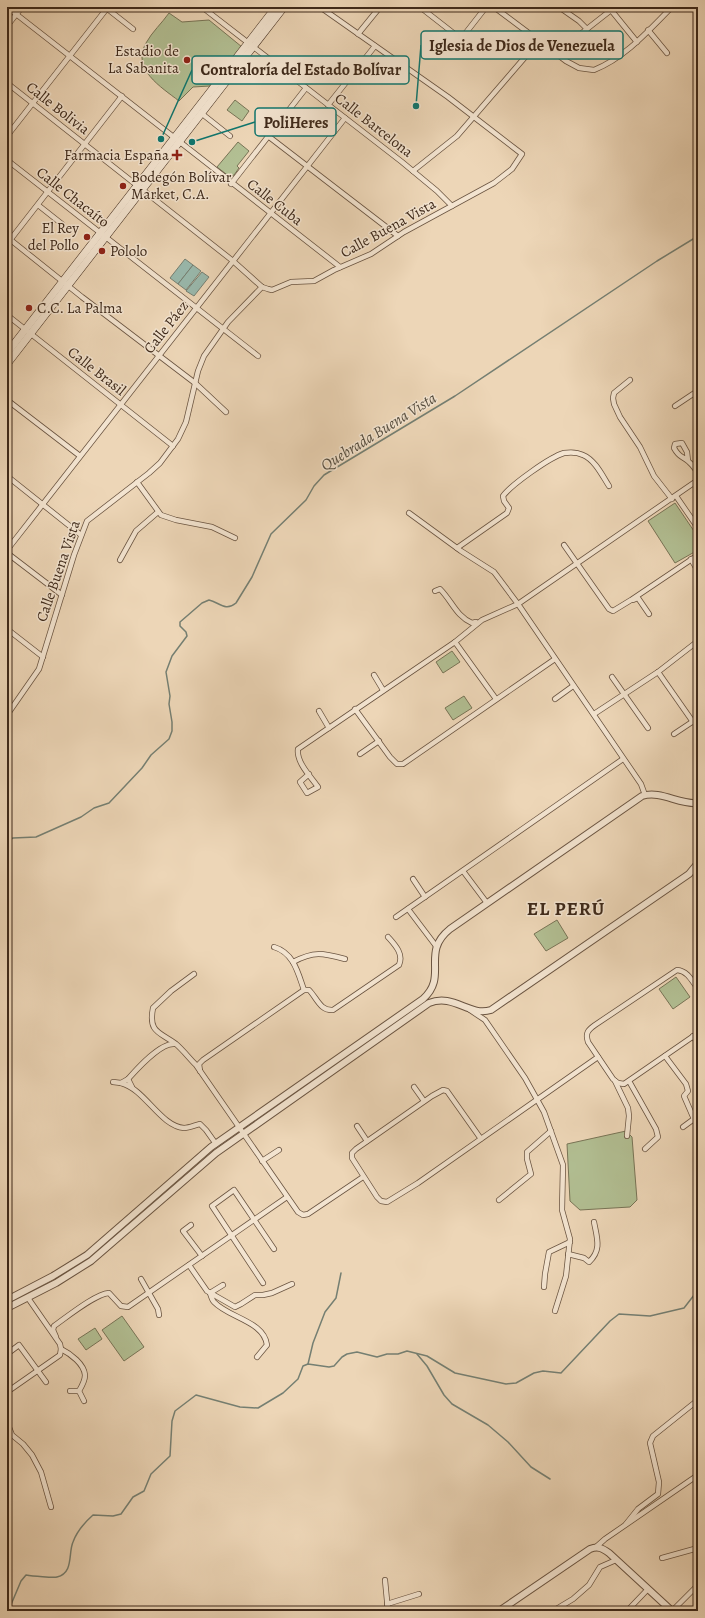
<svg xmlns="http://www.w3.org/2000/svg" width="705" height="1618" viewBox="0 0 705 1618" font-family="Alegreya,serif">
<rect width="100%" height="100%" fill="#edd6b7"/>
<filter id="stains"><feTurbulence type="fractalNoise" baseFrequency=".005" numOctaves="4"/><feColorMatrix values="0 0 0 0 .2 0 0 0 0 .09 0 0 0 0 .02 0 0 0 .5 -.17"/></filter>
<radialGradient id="worn" r=".72"><stop offset=".6" stop-color="#630" stop-opacity="0"/><stop offset="1" stop-color="#630" stop-opacity=".3"/></radialGradient>
<g fill="#b2bf93" stroke="#787456">
<path d="M 169,13 L 182,22 L 209,20 L 242,47 L 210,86 L 193,87 L 179,101 C 161,87 131,69 146,43 C 152,32 162,23 169,13 Z"/>
<path d="M 235,100 L 249,111 L 242,121 L 227,110 Z"/>
<path d="M 238,142 L 249,151 L 237,166 L 239,168 L 234,175 L 230,177 L 217,167 Z"/>
<path d="M 675,503 L 698,537 L 698,550 L 675,563 L 648,521 Z"/>
<path d="M 452,651 L 460,662 L 443,673 L 436,662 Z"/>
<path d="M 464,696 L 472,708 L 453,720 L 445,708 Z"/>
<path d="M 557,920 L 568,938 L 546,951 L 534,934 Z"/>
<path d="M 676,977 L 690,997 L 673,1009 L 659,989 Z"/>
<path d="M 626,1131 L 632,1137 L 637,1200 L 630,1207 L 580,1210 L 570,1201 L 567,1144 Z"/>
<path d="M 122,1316 L 144,1347 L 124,1361 L 102,1330 Z"/>
<path d="M 95,1328 L 102,1339 L 86,1350 L 78,1339 Z"/>
</g>
<g fill="#99b9ad" stroke="#757f72">
<path d="M 185,259 L 193,265 L 178,284 L 170,278 Z"/>
<path d="M 193,265 L 201,271 L 186,290 L 178,284 Z"/>
<path d="M 202,272 L 209,277 L 194,296 L 186,291 Z"/>
</g>
<g fill="none" stroke-linecap="round" stroke-linejoin="round">
<g stroke="#757f72" stroke-width="1.5">
<path d="M 7,841 L 13,838 L 36,837 L 81,817 L 94,808 L 109,803 L 142,768 L 151,755 L 169,739 L 172,731 L 172,722 L 169,704 L 170,696 L 166,672 L 172,656 L 187,636 L 186,632 L 180,626 L 180,622 L 202,603 L 209,600 C 219,602 225,612 236,603 L 252,577 L 271,534 L 306,500 L 314,486 L 324,475 L 455,396 L 657,261 L 698,236"/>
<path d="M 417,1354 L 427,1366 L 444,1395 L 452,1404 L 488,1425 L 508,1442 L 531,1467 L 550,1479"/>
<path d="M 308,1364 L 313,1343 L 325,1312 L 336,1298 L 341,1273"/>
<path d="M 7,1609 L 10,1607 L 21,1581 L 26,1575 C 32,1576 54,1578 57,1577 C 74,1573 68,1553 73,1542 C 77,1531 84,1523 93,1515 L 113,1516 L 121,1514 L 133,1497 L 144,1491 L 151,1474 L 170,1456 L 172,1421 L 175,1411 L 196,1395 L 240,1407 L 258,1408 L 283,1393 L 298,1379 L 303,1366 L 308,1364 L 329,1367 L 334,1366 L 342,1357 L 347,1354 L 357,1352 L 377,1357 L 387,1354 L 398,1354 L 407,1351 L 427,1356 L 455,1373 L 506,1384 L 516,1383 L 534,1373 L 543,1371 L 561,1373 L 610,1321 L 619,1314 L 650,1316 L 684,1308 L 698,1290"/>
</g>
<g stroke="#6a5441" stroke-width="6">
<g id="minor">
<path d="M 7,7 L 340,267"/>
<path d="M 105,7 L 133,29"/>
<path d="M 202,7 L 402,162 L 437,191 L 452,206"/>
<path d="M 420,7 L 461,39 L 486,7"/>
<path d="M 494,7 L 566,61 L 579,68 L 594,70 C 626,57 648,31 672,7"/>
<path d="M 559,7 L 579,21 L 587,29"/>
<path d="M 611,10 L 637,42"/>
<path d="M 7,26 L 22,7"/>
<path d="M 648,30 L 667,53"/>
<path d="M 358,34 L 380,7"/>
<path d="M 555,54 L 615,7"/>
<path d="M 7,83 L 233,261 L 262,287 L 268,289 L 272,290 L 291,282 L 314,281 L 334,270 L 371,254 L 404,232 L 494,183 L 512,169 L 522,154 L 448,97 L 320,7"/>
<path d="M 328,105 L 375,46"/>
<path d="M 201,113 L 230,136"/>
<path d="M 7,136 L 108,7"/>
<path d="M 268,136 L 398,236"/>
<path d="M 7,160 L 258,356"/>
<path d="M 413,171 L 457,136 L 539,41"/>
<path d="M 231,184 L 306,88"/>
<path d="M 38,205 L 62,224"/>
<path d="M 7,237 L 82,297 L 195,383 L 226,412"/>
<path d="M 7,244 L 122,96"/>
<path d="M 7,315 L 173,446"/>
<path d="M 630,380 L 614,393 L 613,398 L 614,404 L 620,417 L 640,447 L 654,476 L 672,499"/>
<path d="M 7,400 L 80,456"/>
<path d="M 675,406 L 696,392 L 698,394"/>
<path d="M 688,461 L 687,452 L 682,443 L 675,444 L 674,448 C 680,459 682,455 689,462 C 693,465 695,469 698,473"/>
<path d="M 7,476 L 81,535"/>
<path d="M 137,482 L 161,515 L 176,520 L 212,527 L 235,538"/>
<path d="M 676,496 L 698,528"/>
<path d="M 409,513 L 461,551 L 494,572 L 518,604 L 482,620 L 455,642"/>
<path d="M 564,545 L 609,609 L 613,611 L 631,600 L 698,555"/>
<path d="M 457,548 L 507,513 L 509,508 L 504,501 L 503,496 C 511,485 550,457 564,453 C 570,452 577,452 583,455 C 595,460 602,475 609,486"/>
<path d="M 7,550 L 345,118"/>
<path d="M 7,553 L 62,595"/>
<path d="M 691,559 L 698,571"/>
<path d="M 120,560 L 136,531 L 158,512"/>
<path d="M 435,591 L 440,589 C 452,601 456,616 472,623 L 476,622"/>
<path d="M 633,600 L 638,598 L 649,614"/>
<path d="M 7,629 L 43,657"/>
<path d="M 658,672 L 693,722"/>
<path d="M 374,675 L 383,690"/>
<path d="M 612,677 L 648,728"/>
<path d="M 555,699 L 573,686"/>
<path d="M 355,709 L 390,757 L 397,764 L 403,764 L 555,659"/>
<path d="M 319,711 L 329,728"/>
<path d="M 594,714 L 658,672 L 698,641"/>
<path d="M 7,715 L 39,669 L 74,555 L 87,521 L 149,473 L 160,463 L 178,439 L 186,422 L 198,371 L 204,356 L 228,322 L 262,287"/>
<path d="M 674,734 L 698,718"/>
<path d="M 360,754 L 379,741"/>
<path d="M 309,774 L 300,782 L 307,793 L 318,787 C 311,777 296,762 298,749 L 455,642 L 496,699"/>
<path d="M 645,795 L 641,784 L 518,604 L 698,480"/>
<path d="M 463,871 L 487,903"/>
<path d="M 413,879 L 425,897"/>
<path d="M 408,909 L 436,946"/>
<path d="M 396,917 L 623,759"/>
<path d="M 274,947 C 294,953 298,973 304,990"/>
<path d="M 293,962 C 314,951 322,953 345,959"/>
<path d="M 194,974 L 171,991 L 153,1008 C 148,1033 160,1032 176,1044 C 183,1050 189,1058 196,1065 L 298,1212 L 303,1215 L 308,1214 L 363,1177"/>
<path d="M 698,989 C 692,981 688,971 677,970 L 595,1025 C 588,1030 585,1033 588,1042 L 613,1079 L 618,1083 L 624,1084 L 698,1033"/>
<path d="M 470,1010 L 485,1020 L 525,1078 L 544,1112 L 563,1165 L 562,1210 L 570,1239 L 566,1276 L 555,1311"/>
<path d="M 693,1036 L 698,1044"/>
<path d="M 665,1056 L 686,1084 L 688,1091 L 684,1096 L 694,1119"/>
<path d="M 200,1071 L 199,1064 L 203,1060 L 304,990 L 309,990 C 317,998 320,1011 333,1010 L 399,965 C 404,954 395,945 388,937"/>
<path d="M 128,1079 C 137,1069 160,1043 174,1044"/>
<path d="M 615,1081 L 628,1108 L 629,1116 L 627,1136"/>
<path d="M 629,1081 L 656,1129 L 658,1137 L 645,1149"/>
<path d="M 113,1082 L 121,1083 L 128,1079 L 132,1087"/>
<path d="M 121,1083 C 145,1089 160,1126 184,1128 C 190,1128 195,1125 200,1124 L 206,1130 L 216,1144"/>
<path d="M 414,1087 L 424,1101"/>
<path d="M 357,1126 L 367,1141"/>
<path d="M 683,1127 L 698,1116"/>
<path d="M 481,1139 L 447,1091 L 443,1090 L 432,1096 L 356,1149 L 352,1153 L 352,1158 L 377,1197 L 381,1201 L 387,1202 L 418,1183 L 598,1057"/>
<path d="M 262,1161 L 279,1150"/>
<path d="M 499,1200 L 531,1174 L 527,1159 L 527,1152 L 551,1131"/>
<path d="M 191,1225 L 183,1231 L 202,1256"/>
<path d="M 568,1254 L 584,1258 L 589,1262 C 602,1250 597,1238 594,1222"/>
<path d="M 189,1265 L 207,1291 L 235,1307 L 241,1304 L 255,1295 L 263,1295 L 272,1293 L 292,1284"/>
<path d="M 141,1279 L 158,1309 L 159,1315"/>
<path d="M 263,1283 L 212,1206 L 234,1190 L 274,1249"/>
<path d="M 223,1285 L 210,1293 C 211,1296 212,1300 214,1302 C 229,1318 264,1321 267,1345 L 257,1357"/>
<path d="M 544,1287 L 545,1274 L 549,1252 L 570,1242"/>
<path d="M 56,1337 L 53,1330 L 54,1326 C 67,1317 95,1294 109,1293 L 121,1306 L 128,1307 L 287,1197"/>
<path d="M 61,1349 C 71,1354 84,1364 85,1375 C 85,1380 82,1386 79,1391 L 84,1401"/>
<path d="M 7,1354 L 19,1345 L 46,1382"/>
<path d="M 70,1391 L 79,1391"/>
<path d="M 7,1392 L 60,1355 L 61,1349 L 60,1344 L 28,1298"/>
<path d="M 7,1422 L 12,1435 L 23,1444 L 32,1455 L 41,1472 L 51,1507"/>
<path d="M 626,1524 L 638,1509 L 658,1494 L 659,1482 L 650,1443 L 653,1436 L 698,1400"/>
<path d="M 596,1547 L 605,1539 L 698,1475"/>
<path d="M 662,1558 L 698,1548"/>
<path d="M 385,1580 L 388,1611"/>
<path d="M 387,1604 L 419,1594"/>
<path d="M 553,1611 L 573,1599 L 589,1585 L 600,1567 L 616,1560"/>
<path d="M 627,1611 L 648,1589"/>
<path d="M 672,1611 L 698,1585"/>
</g>
</g>
<g stroke="#6a5441" stroke-width="8">
<g id="tertiary">
<path d="M 7,1300 L 53,1276 L 87,1255 L 211,1147 L 423,999 C 449,976 420,953 450,929 L 642,796 C 661,790 679,805 698,803"/>
<path d="M 7,1308 L 56,1283 L 91,1261 L 216,1153 L 429,1003 C 454,993 469,1017 491,1010 L 689,874 L 698,863"/>
<path d="M 499,1611 L 590,1549 C 598,1546 602,1548 609,1553 L 672,1611"/>
</g>
</g>
<g stroke="#3e291a" stroke-width="8">
<g id="secondary">
<path d="M 7,353 L 276,7"/>
<path d="M 7,364 L 284,7"/>
</g>
</g>
<use href="#minor" stroke="#f3e4d0" stroke-width="4.5"/>
<use href="#tertiary" stroke="#f3e4d0" stroke-width="6"/>
<use href="#secondary" stroke="#f3e4d0" stroke-width="7"/>
</g>
<g fill="#8f2418" stroke="#f3e4d0" stroke-width="1.5">
<circle cx="187" cy="60" r="4"/>
<path d="M175 149h4v4h4v4h-4v4h-4v-4h-4v-4h4z"/>
<circle cx="123" cy="186" r="4"/>
<circle cx="87" cy="237" r="4"/>
<circle cx="102" cy="251" r="4"/>
<circle cx="29" cy="308" r="4"/>
</g>
<g text-anchor="middle" stroke-width="3" stroke-linejoin="round" paint-order="stroke">
<g font-size="15" fill="#3e291a" stroke="#f3e4d0" text-anchor="end">
<text x="179" y="56">Estadio de<tspan x="179" dy="17">La Sabanita</tspan></text>
<text x="169" y="160">Farmacia España</text>
<text x="131" y="182" text-anchor="start">Bodegón Bolívar<tspan x="131" dy="17">Market, C.A.</tspan></text>
<text x="79" y="233">El Rey<tspan x="79" dy="17">del Pollo</tspan></text>
<text x="110" y="256" text-anchor="start">Pololo</text>
<text x="37" y="313" text-anchor="start">C.C. La Palma</text>
</g>
<g font-size="15" fill="#3e291a" stroke="#f3e4d0">
<text transform="translate(58 108) rotate(38)" y="5">Calle Bolivia</text>
<text transform="translate(374 125) rotate(38)" y="5">Calle Barcelona</text>
<text transform="translate(73 197) rotate(38)" y="5">Calle Chacaíto</text>
<text transform="translate(275 202) rotate(38)" y="5">Calle Cuba</text>
<text transform="translate(388 228) rotate(-29)" y="5">Calle Buena Vista</text>
<text transform="translate(166 327) rotate(-52)" y="5">Calle Páez</text>
<text transform="translate(97 371) rotate(38)" y="5">Calle Brasil</text>
<text transform="translate(58 571) rotate(-71)" y="5">Calle Buena Vista</text>
</g>
<g font-size="16" font-style="italic" fill="#554d3f" stroke="#f3e4d0">
<text transform="translate(378 431) rotate(-32)" y="6">Quebrada Buena Vista</text>
</g>
<g font-size="19" font-weight="bold" letter-spacing="1" fill="#3e291a" stroke="#f3e4d0">
<text x="566" y="915">EL PERÚ</text>
</g>
</g>
<path fill="none" stroke="#0f766e" stroke-width="1.5" d="M416 106L421 45M161 139L192 70M192 142L255 122"/>
<g fill="#0f766e" stroke="#f3e4d0" stroke-width="1.5">
<circle cx="416" cy="106" r="4"/>
<circle cx="161" cy="139" r="4"/>
<circle cx="192" cy="142" r="4"/>
</g>
<g fill="#f3e4d0" stroke="#0f766e" stroke-width="1.5">
<rect x="421" y="31" width="202" height="28" rx="4"/>
<rect x="192" y="56" width="217" height="28" rx="4"/>
<rect x="255" y="108" width="81" height="28" rx="4"/>
</g>
<g font-size="16" text-anchor="middle" font-weight="bold" fill="#3e291a">
<text x="522" y="51">Iglesia de Dios de Venezuela</text>
<text x="301" y="75">Contraloría del Estado Bolívar</text>
<text x="296" y="128">PoliHeres</text>
</g>
<rect width="705" height="1618" fill="none" stroke="#edd6b7" stroke-width="24"/>
<rect x="8" y="8" width="689" height="1602" fill="none" stroke="#3e291a" stroke-width="2"/>
<rect x="12" y="12" width="681" height="1594" fill="none" stroke="#3e291a"/>
<rect width="100%" height="100%" filter="url(#stains)"/>
<rect width="100%" height="100%" fill="url(#worn)"/>
</svg>
